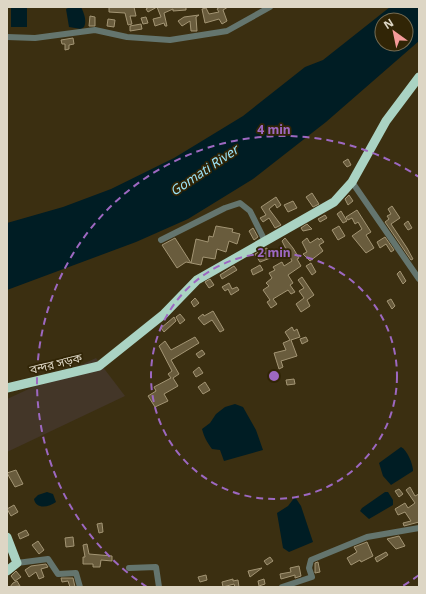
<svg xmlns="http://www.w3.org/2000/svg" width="426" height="594" viewBox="0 0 426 594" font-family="Georgia,'Noto Sans Bengali',serif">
<rect width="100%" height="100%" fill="#3b2f11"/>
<path fill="#433628" d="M 96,358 L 125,396 L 7,452 L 7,399 Z"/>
<g fill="#001d24" fill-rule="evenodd">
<rect x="11" y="7" width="16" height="20"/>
<path d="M 70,7 L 81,7 C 84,13 87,21 84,27 L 81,29 L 69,27 L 66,9 Z"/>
<path d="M 390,7 L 419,7 L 419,41 L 326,122 L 253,179 L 188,219 L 136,242 L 7,290 L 7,223 L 63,207 L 111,189 L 174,158 L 243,116 L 305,67 L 323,60 ZM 382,20 L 406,20 L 406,44 L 382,44 Z"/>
<path d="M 235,404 L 243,407 L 256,430 L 263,450 L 224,461 L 220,450 L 212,449 C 207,442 204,437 202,429 L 210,423 L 216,414 L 225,407 Z"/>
<path d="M 401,447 C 407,450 413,464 413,471 L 391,485 L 383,476 L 379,463 Z"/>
<path d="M 47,492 L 53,494 L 56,502 C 49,507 36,510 34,499 L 38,495 Z"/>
<path d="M 385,492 L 388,492 L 393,500 L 393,505 L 369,519 L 360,511 L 362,508 Z"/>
<path d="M 295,497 L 301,506 L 313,542 L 289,552 L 283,548 L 277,513 L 288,506 Z"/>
</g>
<g fill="#695c3d" stroke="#a39574">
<path d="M 109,7 L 134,7 L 136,16 L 130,16 L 132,24 L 128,25 L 125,13 L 109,12 Z"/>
<path d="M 149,7 L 186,7 L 186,10 L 173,11 L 173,9 L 164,13 L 167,26 L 165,26 L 164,23 L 155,26 L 153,19 L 161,17 L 157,7 L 148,12 L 146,9 Z"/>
<path d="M 220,7 L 228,7 L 223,10 L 227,21 L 222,24 L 219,19 L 205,23 L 202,9 L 206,8 L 209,14 L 219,12 L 217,9 Z"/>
<path d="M 199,15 L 196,17 L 197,31 L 191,31 L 190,21 L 182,26 L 178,21 L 184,17 Z"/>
<path d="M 90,16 L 95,17 L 95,26 L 89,26 Z"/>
<path d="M 146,17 L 148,23 L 143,24 L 141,18 Z"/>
<path d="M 108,19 L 115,20 L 114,27 L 107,26 Z"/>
<path d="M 141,24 L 142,29 L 130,31 L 130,26 Z"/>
<path d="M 73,38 L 74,44 L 69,45 L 69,49 L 65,50 L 65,44 L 62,44 L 61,40 Z"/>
<path d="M 348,159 L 351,165 L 347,167 L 343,162 Z"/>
<path d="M 312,193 L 319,204 L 313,207 L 306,197 Z"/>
<path d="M 349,195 L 353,201 L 348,205 L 345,199 Z"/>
<path d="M 276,197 L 281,205 L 277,208 L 275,204 L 269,209 L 281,225 L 275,228 L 269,218 L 263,222 L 260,218 L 266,215 L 261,207 Z"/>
<path d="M 293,201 L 297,208 L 288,212 L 284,205 Z"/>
<path d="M 392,206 L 400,218 L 391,224 L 407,248 L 413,259 L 411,260 L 385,222 L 389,219 L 387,216 L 391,214 L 388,209 Z"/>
<path d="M 357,210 L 371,232 L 366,235 L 374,248 L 366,253 L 352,236 L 362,229 L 358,222 L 355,224 L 352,218 L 348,220 L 346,217 Z"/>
<path d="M 341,211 L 347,221 L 343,223 L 337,214 Z"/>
<path d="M 325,215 L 327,218 L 320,222 L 318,219 Z"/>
<path d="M 408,221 L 412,228 L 408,230 L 404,224 Z"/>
<path d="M 307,224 L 312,229 L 303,231 L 301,228 Z"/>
<path d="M 216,226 L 233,229 L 232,232 L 240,234 L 237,244 L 229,241 L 226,252 L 217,249 L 215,259 L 203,257 L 201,265 L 191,263 L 196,239 L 208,242 L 209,236 L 213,237 Z"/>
<path d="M 339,226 L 345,236 L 338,240 L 332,230 Z"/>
<path d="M 253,228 L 258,237 L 254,240 L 249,231 Z"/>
<path d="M 385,237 L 394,250 L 391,252 L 386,244 L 380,248 L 377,242 Z"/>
<path d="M 175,238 L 191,263 L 186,262 L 177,268 L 162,245 Z"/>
<path d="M 285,238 L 293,248 L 299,258 L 297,259 L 301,266 L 288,275 L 293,283 L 290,285 L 295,292 L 291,294 L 288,290 L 273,299 L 277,304 L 271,308 L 267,302 L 270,300 L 263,290 L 269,286 L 266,283 L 272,278 L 269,273 L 275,270 L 273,267 L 280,263 L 282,262 L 284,266 L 292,261 L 282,241 Z"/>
<path d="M 307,238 L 310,243 L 318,238 L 319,240 L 321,238 L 324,242 L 319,245 L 323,251 L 310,261 L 303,254 L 307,252 L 302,242 Z"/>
<path d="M 267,248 L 273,257 L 260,262 L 255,254 Z"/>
<path d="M 311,263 L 316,272 L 312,275 L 306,266 Z"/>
<path d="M 260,265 L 263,270 L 253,275 L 251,270 Z"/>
<path d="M 234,266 L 237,270 L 222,279 L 220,275 Z"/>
<path d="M 400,271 L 406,281 L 403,284 L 397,274 Z"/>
<path d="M 302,277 L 314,295 L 307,300 L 310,306 L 301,312 L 296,304 L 304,298 L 299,291 L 304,288 L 298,280 Z"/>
<path d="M 210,279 L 214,285 L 209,288 L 205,282 Z"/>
<path d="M 229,283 L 232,289 L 237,287 L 239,290 L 231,295 L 228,289 L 225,291 L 222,287 Z"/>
<path d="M 195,298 L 199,303 L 194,307 L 191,302 Z"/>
<path d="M 391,299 L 395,306 L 392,309 L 387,301 Z"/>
<path d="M 213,311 L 224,330 L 220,332 L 212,320 L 204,325 L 198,318 L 203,314 L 204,316 Z"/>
<path d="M 180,314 L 185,320 L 180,324 L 176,317 Z"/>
<path d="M 174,317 L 176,321 L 164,332 L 161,328 Z"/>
<path d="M 292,327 L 294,331 L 297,329 L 300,337 L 291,340 L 297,356 L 281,361 L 283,367 L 279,369 L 274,353 L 286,350 L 283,343 L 290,340 L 285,332 Z"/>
<path d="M 195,337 L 199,343 L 171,360 L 179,374 L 173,378 L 178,386 L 164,394 L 168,401 L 155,407 L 148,396 L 156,391 L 154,387 L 171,378 L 168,374 L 172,371 L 159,346 L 165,341 L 171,350 Z"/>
<path d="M 306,337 L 308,341 L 302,344 L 300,339 Z"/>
<path d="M 202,350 L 205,354 L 199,358 L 196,354 Z"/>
<path d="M 199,367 L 203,373 L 196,377 L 193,372 Z"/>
<path d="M 294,379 L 295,384 L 287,385 L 286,380 Z"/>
<path d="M 205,382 L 210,390 L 203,394 L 198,387 Z"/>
<path d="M 16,470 L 23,484 L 15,487 L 7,473 Z"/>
<path d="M 410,487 L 415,496 L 419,494 L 419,522 L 404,526 L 403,523 L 411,521 L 405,512 L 398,515 L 395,509 L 405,503 L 408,508 L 415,503 L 406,490 Z"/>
<path d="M 399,489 L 403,494 L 399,497 L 395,491 Z"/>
<path d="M 14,505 L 18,512 L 11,516 L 7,509 Z"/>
<path d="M 102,523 L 103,532 L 99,533 L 97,524 Z"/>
<path d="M 26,530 L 29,535 L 20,539 L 18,534 Z"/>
<path d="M 399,536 L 405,546 L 396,549 L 387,539 Z"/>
<path d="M 73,537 L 74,546 L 66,547 L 65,538 Z"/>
<path d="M 38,541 L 44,550 L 39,554 L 32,545 Z"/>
<path d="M 367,542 L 373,556 L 361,562 L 360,560 L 351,565 L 347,558 L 357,552 L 354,547 Z"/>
<path d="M 87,544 L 89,554 L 112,556 L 112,561 L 101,560 L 100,567 L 93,567 L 93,564 L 83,564 L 83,557 L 85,557 L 83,545 Z"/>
<path d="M 386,552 L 388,555 L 377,562 L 375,558 Z"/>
<path d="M 270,557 L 273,561 L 267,565 L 264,561 Z"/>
<path d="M 318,562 L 320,572 L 315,573 L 315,563 Z"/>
<path d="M 46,564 L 48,567 L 41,569 L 44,577 L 39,579 L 36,572 L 29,577 L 25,570 L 31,566 Z"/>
<path d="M 299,566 L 301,576 L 295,578 L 295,575 L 281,579 L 280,574 L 291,572 L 290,568 Z"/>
<path d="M 262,568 L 250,577 L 248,571 Z"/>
<path d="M 16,571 L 21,577 L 15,581 L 11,576 Z"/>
<path d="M 206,575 L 207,580 L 200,582 L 198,577 Z"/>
<path d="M 61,578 L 73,578 L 75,587 L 70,587 L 68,581 L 62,582 Z"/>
<path d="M 233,579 L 233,581 L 238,580 L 239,587 L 235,587 L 234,584 L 223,587 L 222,582 Z"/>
<path d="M 264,579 L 265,584 L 259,586 L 258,581 Z"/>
<path d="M 17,581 L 20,586 L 10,587 L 13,583 Z"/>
</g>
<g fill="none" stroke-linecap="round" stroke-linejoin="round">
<g stroke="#64756e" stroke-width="6">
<path d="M 7,37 L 35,38 L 95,30 L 127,37 L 170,40 L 227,31 L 270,7"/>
<path d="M 352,182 L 419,279"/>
<path d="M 161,240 L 225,208 L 240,203 L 250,211 L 265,241"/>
<path d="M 17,563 L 48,559 L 58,574 L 76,573 L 80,587"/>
<path d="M 129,568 L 156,567 L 159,587"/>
<path d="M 282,587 L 312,577 L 309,568 L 311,560 L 367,537 L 419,528"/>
</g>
<g stroke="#aad3c3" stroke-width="9">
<path d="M 7,388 L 99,366 L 164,314 L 197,280 L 334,202 L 352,182 L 386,121 L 419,77"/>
<path d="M 7,537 L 17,563 L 7,571"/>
</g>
</g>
<g fill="none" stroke="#9d68c1" stroke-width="2" stroke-dasharray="7 5">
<circle cx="274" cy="376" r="123"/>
<path d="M419 575A246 246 0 0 1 401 587M147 587A246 246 0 1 1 419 177"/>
</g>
<g text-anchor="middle" stroke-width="3.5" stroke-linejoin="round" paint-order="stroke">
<g font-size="12" fill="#ddd6c5" stroke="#312506">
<text transform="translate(56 364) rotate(-14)" y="4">বন্দর সড়ক</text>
</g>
<g font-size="13" font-style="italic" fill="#9de5fa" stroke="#312506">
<text transform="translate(204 170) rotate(-34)" y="5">Gomati River</text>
</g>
</g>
<circle cx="274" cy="376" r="6" fill="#9d68c1" stroke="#312506" stroke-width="2"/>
<g font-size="12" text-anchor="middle" font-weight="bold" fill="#9d68c1" stroke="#312506" stroke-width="3.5" stroke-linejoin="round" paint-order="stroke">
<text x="274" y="134">4 min</text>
<text x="274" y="257">2 min</text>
</g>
<rect width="426" height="594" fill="none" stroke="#ddd6c5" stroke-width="16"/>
<g transform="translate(394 32) rotate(327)"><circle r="19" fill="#312506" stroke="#766c52"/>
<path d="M0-3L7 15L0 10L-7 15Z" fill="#f59b9a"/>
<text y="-6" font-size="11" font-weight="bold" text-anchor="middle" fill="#ddd6c5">N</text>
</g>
</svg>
